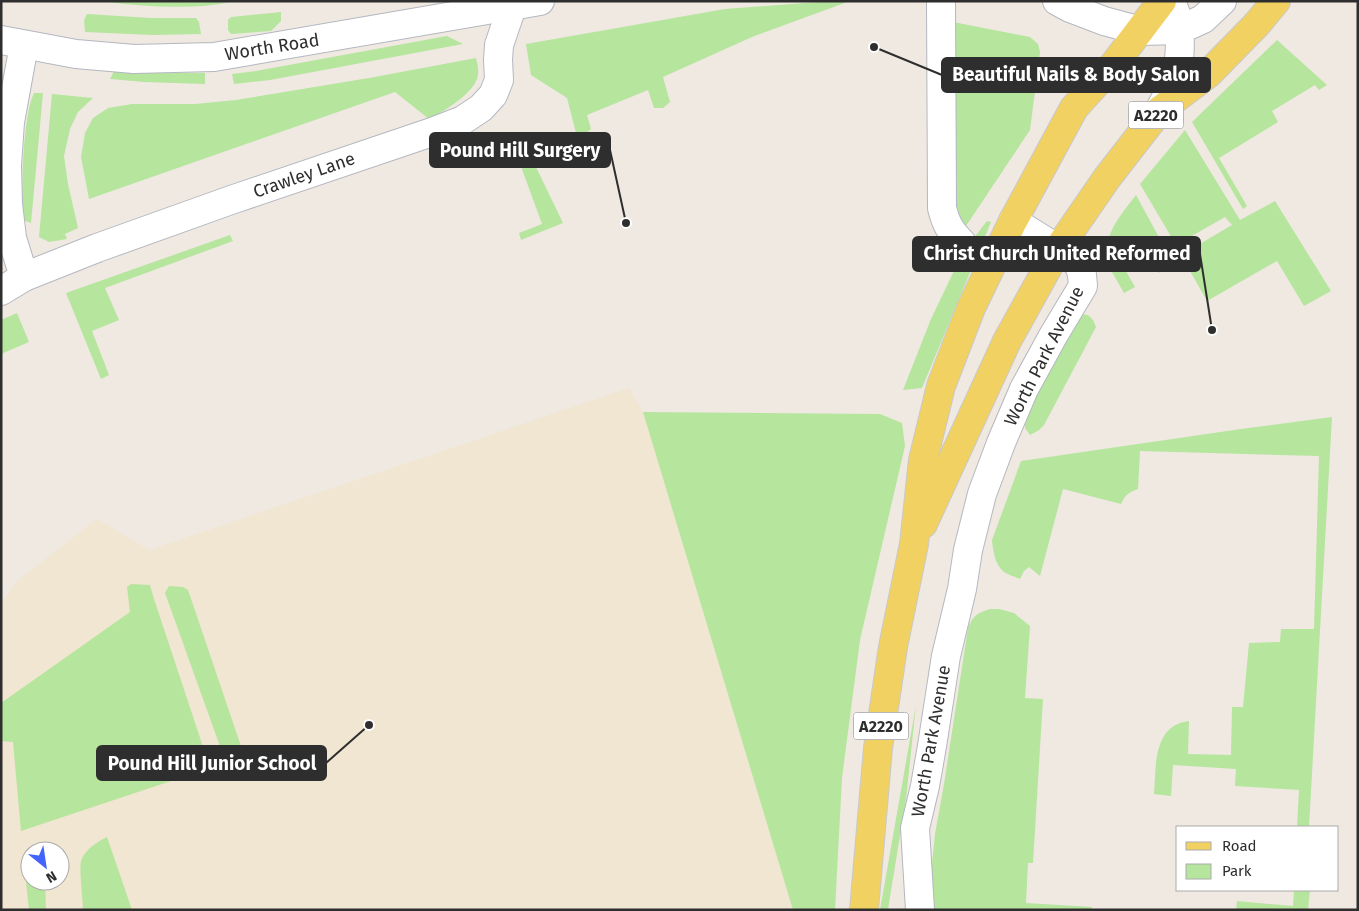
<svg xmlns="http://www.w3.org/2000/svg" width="1359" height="911" viewBox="0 0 1359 911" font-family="'Fira Sans',sans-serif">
<rect width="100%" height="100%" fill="#efe9e1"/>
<path fill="#f0e6d1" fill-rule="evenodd" d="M 629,388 L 643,412 L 793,910 L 1,910 L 1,599 L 5,598 L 17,581 L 97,519 L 149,550 ZM 30,851 L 60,851 L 60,881 L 30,881 Z"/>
<g fill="#b6e59e">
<path d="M 102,1 L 235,1 C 225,3 214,5 204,6 C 170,8 135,6 102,1 Z"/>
<path d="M 833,1 L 850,1 L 752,37 L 663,77 L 670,102 L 663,108 L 654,108 L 648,90 L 587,115 L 591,129 L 584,135 L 576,133 L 567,98 L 531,75 L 526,44 L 725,9 Z"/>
<path d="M 281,12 L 281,21 L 271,31 L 231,34 L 228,30 L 228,20 L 231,17 Z"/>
<path d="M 87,14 L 151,18 L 196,18 L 199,22 L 201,34 L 153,35 L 85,32 L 84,20 Z"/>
<path d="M 953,22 L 1030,37 L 1038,44 L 1040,52 L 1030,130 L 966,226 L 960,217 L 957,207 Z"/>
<path d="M 447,36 L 463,44 L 270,80 L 234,84 L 232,74 L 256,71 Z"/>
<path d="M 1277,40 L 1327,85 L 1319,90 L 1315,85 L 1272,111 L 1278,122 L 1219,158 L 1247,206 L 1243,209 L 1192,122 Z"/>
<path d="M 476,58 C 477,63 479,69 478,74 C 477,92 444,111 429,119 L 395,92 L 89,199 L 81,157 L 85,133 L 93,118 L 108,108 L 132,104 L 195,104 L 236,100 L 369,78 Z"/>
<path d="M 114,71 L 159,73 L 205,73 L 205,84 L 144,82 L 110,79 Z"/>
<path d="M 34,93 L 43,93 L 31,223 L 23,220 C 22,189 22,158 26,127 C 28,114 29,104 34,93 Z"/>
<path d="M 52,94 L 93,98 L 78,112 L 70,129 L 64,156 L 68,184 L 78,228 L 65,234 L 67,239 L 49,242 L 39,237 Z"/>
<path d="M 1185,130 L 1240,220 L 1275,201 L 1331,291 L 1304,306 L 1277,261 L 1207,301 L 1181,255 L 1232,225 L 1225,217 L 1176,245 L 1140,184 Z"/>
<path d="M 521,136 L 563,223 L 521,240 L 519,233 L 542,224 L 511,139 Z"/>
<path d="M 1136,195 L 1174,265 L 1159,273 L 1151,258 L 1126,271 L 1135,287 L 1124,293 L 1112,272 L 1118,269 C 1114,262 1109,255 1108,247 C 1107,230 1126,208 1136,195 Z"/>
<path d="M 987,221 L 991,222 L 922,388 L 903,390 L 931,319 L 963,252 Z"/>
<path d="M 230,235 L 233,241 L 105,288 L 119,320 L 92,331 L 109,375 L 101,379 L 66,293 Z"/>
<path d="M 17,313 L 29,342 L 1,354 L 1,320 Z"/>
<path d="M 1082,314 L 1088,315 L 1093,320 L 1096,327 L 1044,425 L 1039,430 L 1030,435 L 1025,428 L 1025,416 L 1075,320 Z"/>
<path d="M 643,412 L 880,414 L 902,423 L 905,446 L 860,640 L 842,778 L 835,910 L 793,910 Z"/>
<path d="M 1332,417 L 1309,827 L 1297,827 L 1299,790 L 1235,786 L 1236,769 L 1173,765 L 1171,796 L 1154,794 C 1156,772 1153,734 1178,724 C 1181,722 1186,722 1189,721 L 1188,754 L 1231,755 L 1232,707 L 1243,707 L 1249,643 L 1280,642 L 1281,629 L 1314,629 L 1319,456 L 1140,451 L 1138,489 C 1129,492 1125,495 1121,504 L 1063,489 L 1040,576 L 1029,567 L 1024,571 L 1020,579 C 1015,577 1009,575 1004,572 C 995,565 993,551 992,540 L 1021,461 L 1241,429 Z"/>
<path d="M 131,584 L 150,585 L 154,599 L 210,768 L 21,831 L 13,742 L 1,741 L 1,703 L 130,612 L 127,587 Z"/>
<path d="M 169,586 L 183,587 L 188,590 L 245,758 L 226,763 L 165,593 Z"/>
<path d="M 990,609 L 999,609 L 1014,613 L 1030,626 L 1025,698 L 1043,699 L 1033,863 L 1028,863 L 1026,903 L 1092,907 L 1091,910 L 934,910 L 931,873 L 935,834 L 944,784 L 968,628 C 973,616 977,613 990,609 Z"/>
<path d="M 916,705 L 906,799 L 889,903 L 888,910 L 880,910 Z"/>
<path d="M 107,837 L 132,910 L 83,910 C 83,900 79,868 81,861 C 85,849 97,842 107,837 Z"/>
<path d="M 30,871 L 30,881 L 45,881 L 46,910 L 29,910 L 25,872 Z"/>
<path d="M 1294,890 L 1310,890 L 1308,910 L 1236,910 L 1237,901 L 1293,906 Z"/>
</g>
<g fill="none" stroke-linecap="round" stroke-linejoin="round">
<g stroke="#b4b7c1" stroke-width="30">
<g id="minor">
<path d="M 941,1 L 942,208 C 946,224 950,231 962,243"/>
<path d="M 24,277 L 12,238 L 8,204 L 7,165 L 10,122 L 24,45"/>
<path d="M 1,291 L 24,277 L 97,248 L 231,200 L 432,132 L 463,120 L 481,108 L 493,95 L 499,80 L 498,60 L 499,45 L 512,7"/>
<path d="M 920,910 L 915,828 L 925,786 L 932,746 L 946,656 L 962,589 L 968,550 L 982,494 L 1001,443 L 1024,389 L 1053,336 L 1083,286 L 1082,275 L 1079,264 L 1058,249 L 1013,221"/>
</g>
</g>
<g stroke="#b4b7c1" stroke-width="30">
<g id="tertiary">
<path d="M 1057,1 L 1070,8 L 1104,21 L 1141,31 L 1179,30 L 1203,19 L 1222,1"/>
<path d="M 1,40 L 76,54 L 134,59 L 214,57 L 540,1"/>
<path d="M 1159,111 C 1164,101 1171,90 1175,79 C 1182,55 1182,24 1171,1"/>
</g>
</g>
<g stroke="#c9c9c9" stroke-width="30">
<g id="primary">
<path d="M 923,524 L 1007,341 L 1058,249 L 1107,178 L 1159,111 L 1209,73 L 1257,24 L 1276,1"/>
<path d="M 864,910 L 878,748 L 893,647 L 914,544 L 923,460 L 941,386 L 971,308 L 1013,221 L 1074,108 L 1115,63 L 1162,1"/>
</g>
</g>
<use href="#minor" stroke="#fff" stroke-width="28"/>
<use href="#tertiary" stroke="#fff" stroke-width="28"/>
<use href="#primary" stroke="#f2d163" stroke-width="28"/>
</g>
<g text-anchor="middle" stroke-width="4" stroke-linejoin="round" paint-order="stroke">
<g fill="#fff" stroke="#6d6d6d" stroke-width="1">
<rect x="1128.5" y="101.5" width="55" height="27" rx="4"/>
<rect x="853.5" y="712.5" width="55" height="27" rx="4"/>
</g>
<g font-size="16" font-weight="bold" fill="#2e2e2e">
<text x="1156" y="121">A2220</text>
<text x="881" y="732">A2220</text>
</g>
<g font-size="18" fill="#2e2e2e" stroke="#fff">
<text transform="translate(272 47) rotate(-9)" y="6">Worth Road</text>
<text transform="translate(304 175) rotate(-19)" y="6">Crawley Lane</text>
<text transform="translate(1044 356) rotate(-63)" y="6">Worth Park Avenue</text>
<text transform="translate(931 741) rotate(-80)" y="6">Worth Park Avenue</text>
</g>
</g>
<path fill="none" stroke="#2e2e2e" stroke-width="2" d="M874 47L942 75M626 223L610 150M1212 330L1200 254M369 725L326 763"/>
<g fill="#2e2e2e" stroke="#fff" stroke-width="2">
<circle cx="874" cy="47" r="5"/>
<circle cx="626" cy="223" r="5"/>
<circle cx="1212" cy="330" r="5"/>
<circle cx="369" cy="725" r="5"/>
</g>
<g fill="#2e2e2e" stroke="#2e2e2e" stroke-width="2">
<rect x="942" y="58" width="268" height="34" rx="5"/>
<rect x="430" y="133" width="180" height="34" rx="5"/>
<rect x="913" y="237" width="287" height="34" rx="5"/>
<rect x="97" y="746" width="229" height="34" rx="5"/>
</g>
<g font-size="19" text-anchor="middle" font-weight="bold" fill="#fff">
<text x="1076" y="81">Beautiful Nails &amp; Body Salon</text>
<text x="520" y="157">Pound Hill Surgery</text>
<text x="1057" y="260">Christ Church United Reformed</text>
<text x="212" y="770">Pound Hill Junior School</text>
</g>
<rect width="1359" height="911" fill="none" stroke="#2e2e2e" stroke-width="5"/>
<rect x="1176" y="826" width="162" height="65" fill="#ffffff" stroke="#ababab"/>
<rect x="1186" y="842" width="25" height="8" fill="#f2d163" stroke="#ababab"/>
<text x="1222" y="851" font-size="15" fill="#2e2e2e">Road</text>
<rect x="1186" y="864" width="25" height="15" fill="#b6e59e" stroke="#ababab"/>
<text x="1222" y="876" font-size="15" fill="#2e2e2e">Park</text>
<g transform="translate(45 866) rotate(150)"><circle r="24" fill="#ffffff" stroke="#ababab"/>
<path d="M0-4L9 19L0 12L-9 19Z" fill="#4264fb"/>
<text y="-8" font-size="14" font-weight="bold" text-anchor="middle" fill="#2e2e2e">N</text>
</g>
</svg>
